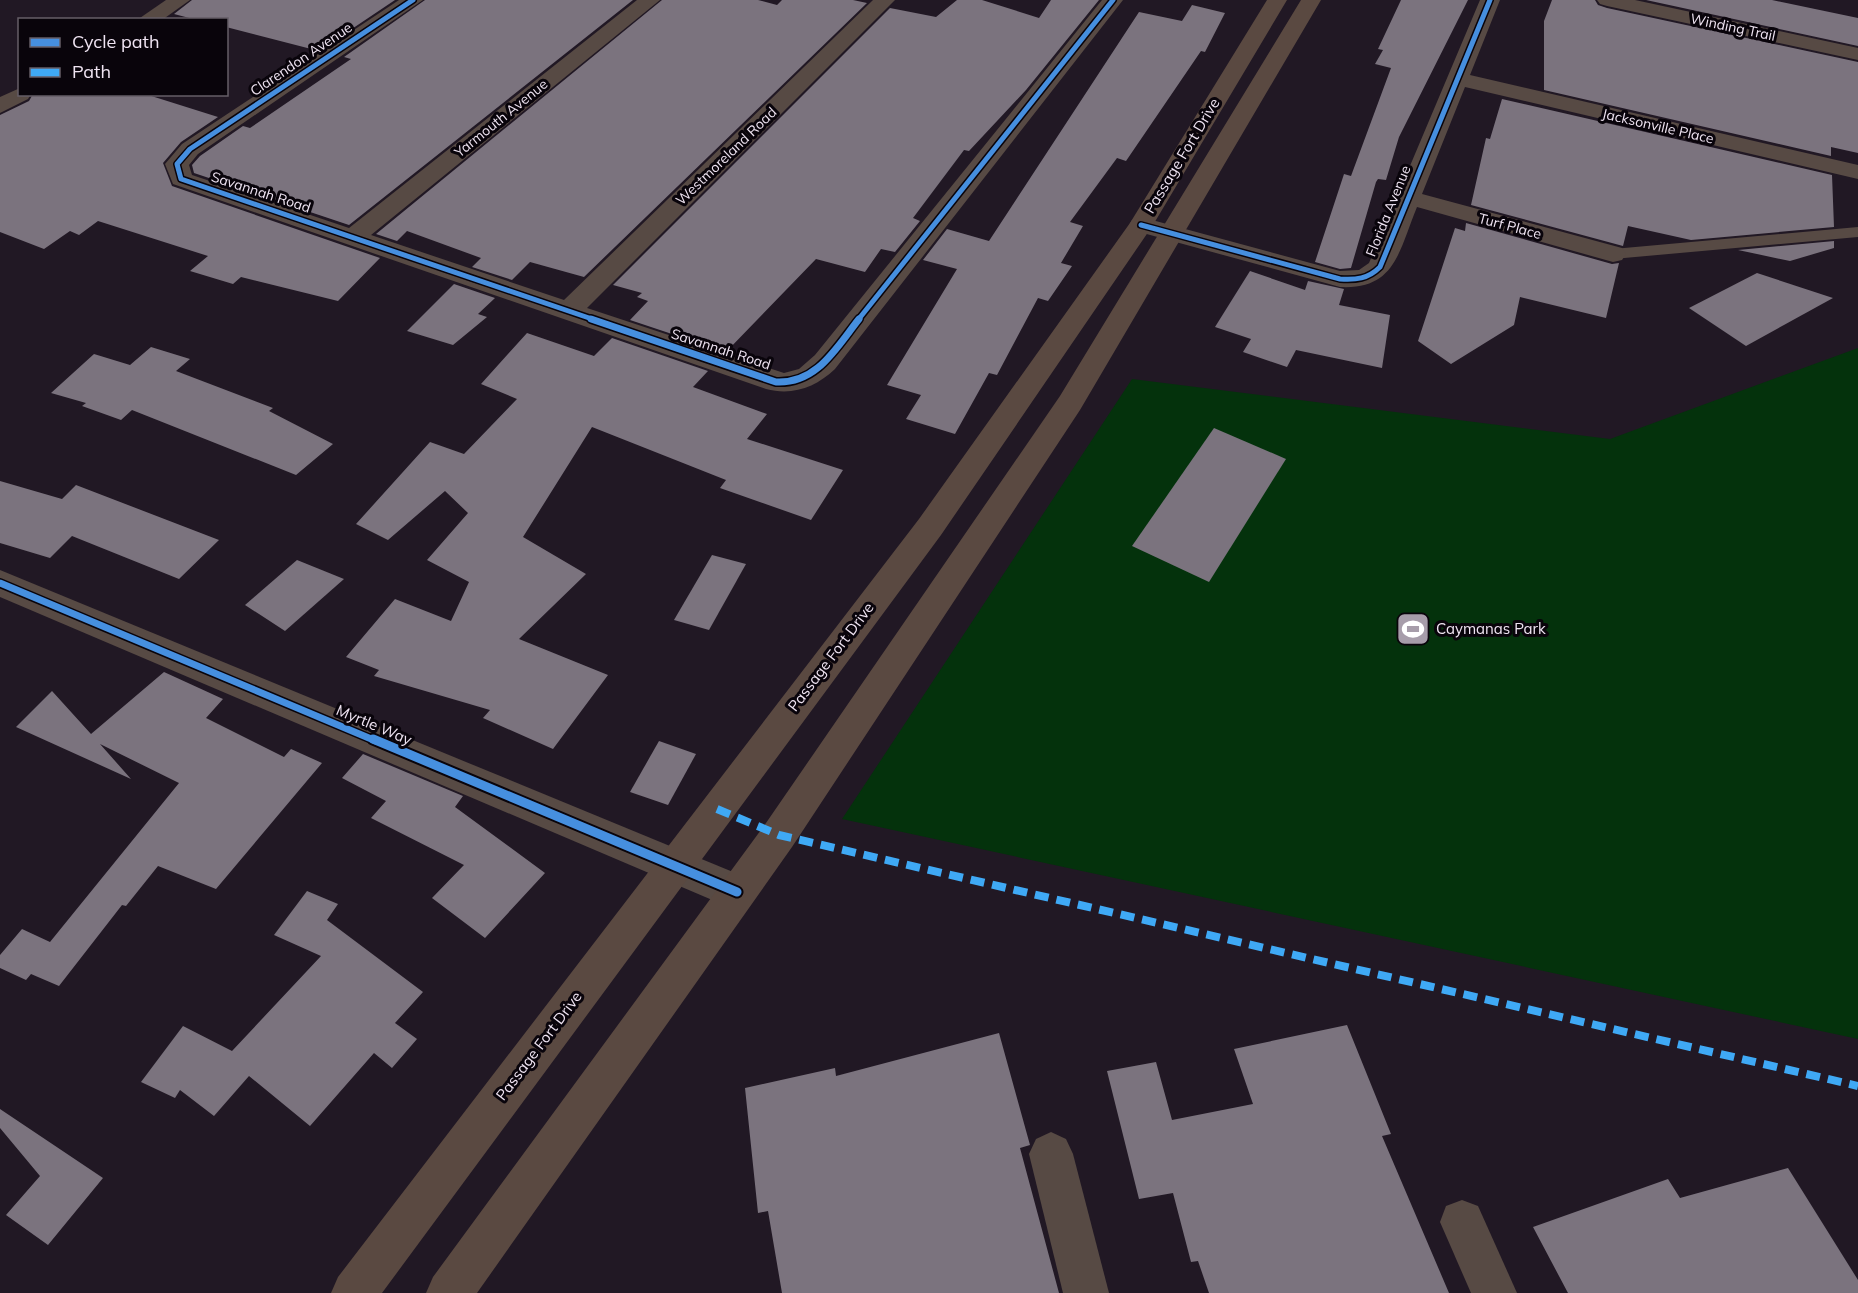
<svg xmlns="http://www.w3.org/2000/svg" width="1858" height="1293" viewBox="0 0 1858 1293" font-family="Mulish,sans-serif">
<rect width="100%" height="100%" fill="#211824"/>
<path fill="#04320c" d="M 1858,348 L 1858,1039 L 842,819 L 1132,379 L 1610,439 Z"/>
<g fill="#7b737e">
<path d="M 192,0 L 395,0 L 319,51 L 226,27 L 226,20 L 197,20 L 174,14 Z"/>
<path d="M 425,0 L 633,0 L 349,225 L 194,173 L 192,165 L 200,156 L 243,126 L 250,128 L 351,59 L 344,57 Z"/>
<path d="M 662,0 L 758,0 L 777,5 L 782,0 L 853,0 L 867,3 L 584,277 L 530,262 L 512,280 L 472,267 L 481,258 L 407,231 L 397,241 L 376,234 Z"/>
<path d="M 957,0 L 982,0 L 1039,18 L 1051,0 L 1099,0 L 1026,90 L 969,151 L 964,150 L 913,218 L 920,221 L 895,252 L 881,249 L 865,272 L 816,259 L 726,352 L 630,320 L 648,301 L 637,297 L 642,293 L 613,285 L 890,8 L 936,17 Z"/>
<path d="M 1401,0 L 1468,0 L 1399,137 L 1386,180 L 1378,179 L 1376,182 L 1351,268 L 1340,269 L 1315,262 L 1344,174 L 1351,176 L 1391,68 L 1375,64 L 1383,50 L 1378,49 Z"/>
<path d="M 1552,0 L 1595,0 L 1598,5 L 1607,8 L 1858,62 L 1858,153 L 1831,147 L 1831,156 L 1544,90 L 1544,21 Z"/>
<path d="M 1646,0 L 1772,0 L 1858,18 L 1858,46 Z"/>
<path d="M 1192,5 L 1225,13 L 1205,52 L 1201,51 L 1126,161 L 1117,158 L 1070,222 L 1083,226 L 1061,263 L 1072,266 L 1048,301 L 1038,298 L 997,375 L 989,373 L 955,434 L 906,419 L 921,395 L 887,385 L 957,269 L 923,260 L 947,229 L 989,241 L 1139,12 L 1182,21 Z"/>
<path d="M 33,94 L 145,94 L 218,117 L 181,142 L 163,163 L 172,186 L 380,258 L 338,301 L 241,277 L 233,284 L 190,271 L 208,256 L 98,221 L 79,235 L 70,231 L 44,249 L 0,232 L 0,115 L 29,101 Z"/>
<path d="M 1502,99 L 1832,175 L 1834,227 L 1691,240 L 1628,226 L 1623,246 L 1471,205 L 1486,138 L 1490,139 Z"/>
<path d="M 1466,223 L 1612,264 L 1619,263 L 1606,318 L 1520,297 L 1514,325 L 1451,364 L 1418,341 L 1455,228 L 1465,231 Z"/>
<path d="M 1834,241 L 1834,248 L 1790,261 L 1738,250 Z"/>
<path d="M 1250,271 L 1305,290 L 1308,281 L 1344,289 L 1339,305 L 1390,315 L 1382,368 L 1296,350 L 1287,367 L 1243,352 L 1251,339 L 1215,327 Z"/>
<path d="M 1757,273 L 1833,298 L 1746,346 L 1689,308 Z"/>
<path d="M 454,284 L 495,298 L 478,314 L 487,317 L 453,345 L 407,331 Z"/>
<path d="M 527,333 L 594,356 L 612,338 L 708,371 L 693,387 L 767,414 L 747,439 L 843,470 L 811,520 L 720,488 L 726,480 L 592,427 L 523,537 L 586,574 L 519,639 L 608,675 L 553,749 L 483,718 L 490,710 L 374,676 L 379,670 L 346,657 L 395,599 L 451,621 L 469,582 L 427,560 L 468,513 L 445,491 L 388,540 L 356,524 L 430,442 L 464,454 L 517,399 L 481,384 Z"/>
<path d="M 151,347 L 190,359 L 176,371 L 273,408 L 269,411 L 333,444 L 296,475 L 132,410 L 121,420 L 82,406 L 86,403 L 51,393 L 94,354 L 130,365 Z"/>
<path d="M 1214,428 L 1286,459 L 1209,582 L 1132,546 Z"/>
<path d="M 0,481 L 62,499 L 76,485 L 219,540 L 179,579 L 72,536 L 50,558 L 0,543 Z"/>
<path d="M 712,555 L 746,564 L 709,630 L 674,620 Z"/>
<path d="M 297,560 L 344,579 L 285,631 L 245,605 Z"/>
<path d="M 164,672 L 223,699 L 206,718 L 284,757 L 291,749 L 322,763 L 216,889 L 158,866 L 126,906 L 122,905 L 59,986 L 31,974 L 26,980 L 0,968 L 0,955 L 22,929 L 50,942 L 179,783 L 100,744 L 131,779 L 16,727 L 52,691 L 91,734 Z"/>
<path d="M 659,741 L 696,754 L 668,805 L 630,792 Z"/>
<path d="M 363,754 L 463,796 L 455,807 L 545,873 L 485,938 L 432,898 L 464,865 L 371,818 L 386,801 L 342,778 Z"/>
<path d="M 307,891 L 338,904 L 327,920 L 423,992 L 395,1023 L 417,1039 L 392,1068 L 374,1053 L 310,1126 L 249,1076 L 214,1116 L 180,1090 L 175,1098 L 141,1082 L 183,1026 L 232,1051 L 321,956 L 274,935 Z"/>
<path d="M 1347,1025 L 1391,1134 L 1382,1136 L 1449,1293 L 1209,1293 L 1198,1261 L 1191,1262 L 1173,1193 L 1139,1199 L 1107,1071 L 1156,1062 L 1172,1120 L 1253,1104 L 1234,1049 Z"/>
<path d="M 999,1033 L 1030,1145 L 1020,1148 L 1059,1293 L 782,1293 L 768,1211 L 758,1213 L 745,1088 L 835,1068 L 836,1076 Z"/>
<path d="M 0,1109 L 103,1178 L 48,1245 L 6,1215 L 40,1176 L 0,1128 Z"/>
<path d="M 1788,1168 L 1858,1280 L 1858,1293 L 1568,1293 L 1533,1227 L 1668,1179 L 1680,1198 Z"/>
</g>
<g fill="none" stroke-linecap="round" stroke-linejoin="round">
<path fill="#574a44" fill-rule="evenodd" d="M 1858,227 L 1858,237 L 1613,259 L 1604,254 L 1613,249 Z"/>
<g fill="#574a44" fill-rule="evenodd">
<path d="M 166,0 L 190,0 L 162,20 L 137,20 Z"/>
<path d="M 399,0 L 423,0 L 198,154 L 189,165 L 192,175 L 349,228 L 637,0 L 660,0 L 371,235 L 564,300 L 873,0 L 895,0 L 587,308 L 784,373 L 799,369 L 815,355 L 1102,0 L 1123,0 L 835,369 C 816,387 793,396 766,389 L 173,184 L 165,164 L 182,144 Z"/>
<path d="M 1480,0 L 1500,0 L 1470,75 L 1858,165 L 1858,179 L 1465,87 L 1422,194 L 1622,248 L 1626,254 L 1622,260 L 1613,262 L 1417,207 C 1399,250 1396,290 1340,287 L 1132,230 L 1129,225 L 1132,220 L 1141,217 L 1340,271 L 1359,270 L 1369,263 Z"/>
<path d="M 1597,0 L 1635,0 L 1858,48 L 1858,60 L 1607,6 L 1600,4 Z"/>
<path d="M 20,88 L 20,94 L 31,94 L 28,99 L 0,113 L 0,97 Z"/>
<path d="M 0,570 L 750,879 L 756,892 L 750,905 L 737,910 L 724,905 L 0,597 Z"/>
<path d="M 1051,1132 L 1066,1139 L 1073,1154 L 1109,1293 L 1063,1293 L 1029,1154 L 1036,1139 Z"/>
<path d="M 1462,1200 L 1478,1206 L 1517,1293 L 1471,1293 L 1440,1222 L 1446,1206 Z"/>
</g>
<g fill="#5a4941" fill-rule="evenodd">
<path d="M 1267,0 L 1287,0 L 1153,225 L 941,535 L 382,1293 L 331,1293 L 338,1277 L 919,519 L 1130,223 Z"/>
<path d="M 1301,0 L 1321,0 L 1080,410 L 792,847 L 477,1293 L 426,1293 L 433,1277 L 766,823 L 1060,396 Z"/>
</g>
<path stroke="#3fa9f5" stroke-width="8" stroke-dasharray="14 8" stroke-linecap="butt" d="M 717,809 L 779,835 L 1858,1086"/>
<g stroke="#09040b" stroke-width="8">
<g id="cycleway-far2">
<path d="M 413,0 L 190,149 L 177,164 L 181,179 L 595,320"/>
<path d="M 1141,225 L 1340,279 C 1356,280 1368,279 1380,267 L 1490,0"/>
<path d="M 858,320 L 1113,0"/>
</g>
</g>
<g stroke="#09040b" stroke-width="10">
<g id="cycleway-far1">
<path d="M 591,319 L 776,382 C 817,384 836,348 859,319"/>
<path d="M 0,583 L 376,741"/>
</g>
</g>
<g stroke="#09040b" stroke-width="13">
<path id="cycleway" d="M 373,739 L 737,892"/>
</g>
<use href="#cycleway-far2" stroke="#468fdf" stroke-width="5"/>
<use href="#cycleway-far1" stroke="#468fdf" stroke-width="7"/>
<use href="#cycleway" stroke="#468fdf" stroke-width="9"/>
</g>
<defs>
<g id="stadium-square" transform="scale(1.725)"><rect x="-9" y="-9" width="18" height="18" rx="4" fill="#a79daa" stroke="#09040b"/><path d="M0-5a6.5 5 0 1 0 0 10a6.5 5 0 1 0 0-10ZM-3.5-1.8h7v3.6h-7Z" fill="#fff"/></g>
</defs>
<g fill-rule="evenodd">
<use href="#stadium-square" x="1413" y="629"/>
</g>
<g text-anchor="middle" stroke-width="6" stroke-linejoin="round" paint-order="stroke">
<g font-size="14" fill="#efe4f2" stroke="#09040b">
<text transform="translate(1733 27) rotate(12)" y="5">Winding Trail</text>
<text transform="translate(301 59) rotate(-34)" y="5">Clarendon Avenue</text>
<text transform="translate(501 118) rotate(-39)" y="5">Yarmouth Avenue</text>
<text transform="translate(1658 126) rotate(13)" y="5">Jacksonville Place</text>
<text transform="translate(726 156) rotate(-44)" y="5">Westmoreland Road</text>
<text transform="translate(261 192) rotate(18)" y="5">Savannah Road</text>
<text transform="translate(1388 211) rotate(-68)" y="5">Florida Avenue</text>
<text transform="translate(1510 226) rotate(15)" y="5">Turf Place</text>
<text transform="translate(721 349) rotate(18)" y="5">Savannah Road</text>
</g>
<g font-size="15" fill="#efe4f2" stroke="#09040b">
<text transform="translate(1182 156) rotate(-59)" y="5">Passage Fort Drive</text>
<text transform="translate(831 657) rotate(-53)" y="5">Passage Fort Drive</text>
<text transform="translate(374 725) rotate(23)" y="5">Myrtle Way</text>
<text transform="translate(539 1046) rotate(-53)" y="5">Passage Fort Drive</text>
</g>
<g font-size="15" fill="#efe4f2" stroke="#09040b" text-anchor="start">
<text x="1436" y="634">Caymanas Park</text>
</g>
</g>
<rect x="18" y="18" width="210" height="78" fill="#09040b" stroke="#655e67" stroke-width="1.5"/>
<rect x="30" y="38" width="30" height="9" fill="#468fdf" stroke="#655e67" stroke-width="1.5"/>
<text x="72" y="48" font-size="18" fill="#efe4f2">Cycle path</text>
<rect x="30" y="68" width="30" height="9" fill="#3fa9f5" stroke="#655e67" stroke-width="1.5"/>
<text x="72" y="78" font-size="18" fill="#efe4f2">Path</text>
</svg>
